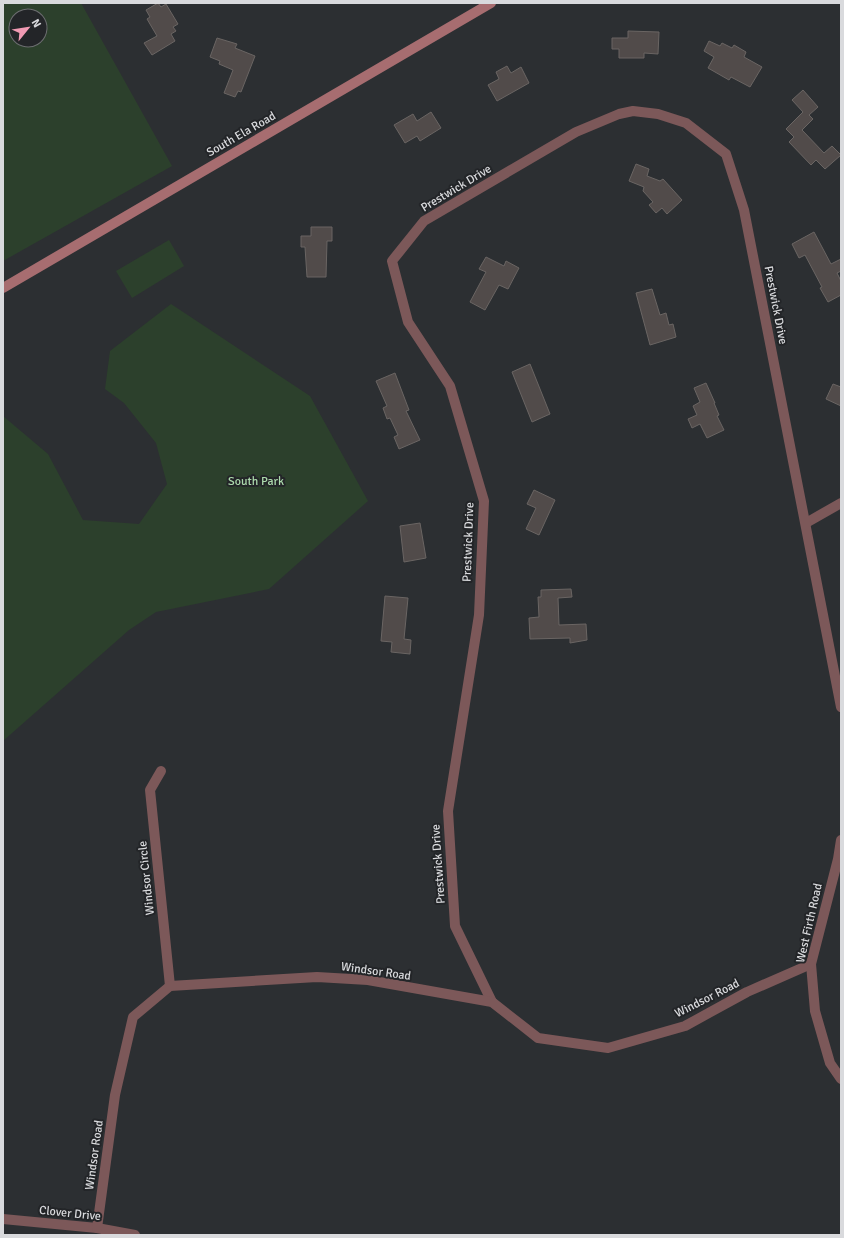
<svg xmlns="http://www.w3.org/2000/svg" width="844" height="1238" viewBox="0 0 844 1238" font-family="Signika,sans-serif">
<rect width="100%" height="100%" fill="#2c2f32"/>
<g fill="#2c402c" fill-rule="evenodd">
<path d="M 3,3 L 81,3 L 172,166 L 3,261 ZM 16,16 L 40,16 L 40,40 L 16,40 Z"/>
<path d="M 169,240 L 184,266 L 132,298 L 116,271 Z"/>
<path d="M 171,304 L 310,396 L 368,501 L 269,589 L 156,612 L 129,630 L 3,741 L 3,416 L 48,454 L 83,520 L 139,524 L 167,484 L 156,443 L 124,403 L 105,389 L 110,351 Z"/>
</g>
<g fill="#514b4a" stroke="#6a6563">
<path d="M 158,3 L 161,7 L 166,4 L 178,24 L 173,27 L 176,31 L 171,34 L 175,41 L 152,55 L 144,43 L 157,36 L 147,19 L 150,17 L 146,10 Z"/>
<path d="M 628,31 L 659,32 L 658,54 L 644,53 L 644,58 L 619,58 L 619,49 L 612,49 L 612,38 L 628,38 Z"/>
<path d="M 217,38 L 237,44 L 235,48 L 255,56 L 241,92 L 238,91 L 235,97 L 224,93 L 233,70 L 219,64 L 220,61 L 210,57 Z"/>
<path d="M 709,41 L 720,46 L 722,43 L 732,48 L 734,45 L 746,52 L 744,57 L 762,67 L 750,87 L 731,77 L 729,80 L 708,68 L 714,57 L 704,51 Z"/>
<path d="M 507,66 L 511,73 L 521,67 L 529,83 L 497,101 L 488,85 L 499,79 L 496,72 Z"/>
<path d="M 803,90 L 818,107 L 809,115 L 813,119 L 802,130 L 824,153 L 832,146 L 841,155 L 825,169 L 816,160 L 811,165 L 789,142 L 794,137 L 786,129 L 803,112 L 792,100 Z"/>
<path d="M 431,112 L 441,128 L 420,141 L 417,136 L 405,143 L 394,125 L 413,114 L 417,121 Z"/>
<path d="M 636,164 L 649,169 L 647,176 L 660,181 L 663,179 L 682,200 L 667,214 L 662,208 L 656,213 L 649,205 L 653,202 L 643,191 L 644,187 L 629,181 Z"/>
<path d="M 311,227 L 332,227 L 332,241 L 327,241 L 326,277 L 307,277 L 305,247 L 301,247 L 301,236 L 311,236 Z"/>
<path d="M 814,232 L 831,264 L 841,259 L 841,271 L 837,273 L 841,281 L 841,295 L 828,302 L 820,288 L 822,287 L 805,255 L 799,258 L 792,244 Z"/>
<path d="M 486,257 L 504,266 L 506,261 L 519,268 L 508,289 L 499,285 L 485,310 L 470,302 L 486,272 L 479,269 Z"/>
<path d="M 652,289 L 660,315 L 666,313 L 669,325 L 673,324 L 676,337 L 650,345 L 636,293 Z"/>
<path d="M 530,364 L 550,414 L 532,422 L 512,372 Z"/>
<path d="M 395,373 L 409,410 L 406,411 L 420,440 L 399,449 L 394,437 L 398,435 L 390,418 L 387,419 L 383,408 L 387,406 L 376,381 Z"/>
<path d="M 706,383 L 715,403 L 714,403 L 719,415 L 717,416 L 724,430 L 707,438 L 700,424 L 692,428 L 688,419 L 697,415 L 693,406 L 700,402 L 694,388 Z"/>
<path d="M 833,384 L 841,387 L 841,406 L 826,399 Z"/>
<path d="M 534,490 L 555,500 L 539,535 L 526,529 L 536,508 L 527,504 Z"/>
<path d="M 420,523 L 426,558 L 404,562 L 400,526 Z"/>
<path d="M 571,589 L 572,597 L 558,598 L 559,625 L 586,624 L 587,640 L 570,643 L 570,638 L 530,639 L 529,618 L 539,617 L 538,597 L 541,597 L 541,590 Z"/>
<path d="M 385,596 L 408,598 L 404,639 L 411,640 L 410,654 L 391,652 L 392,642 L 381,641 Z"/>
</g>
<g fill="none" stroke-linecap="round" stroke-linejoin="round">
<g stroke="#7c5859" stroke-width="10">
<path d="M 806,523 L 841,503"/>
<path d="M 161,771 L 150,790 L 170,986"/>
<path d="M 841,840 L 838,859 L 811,964 L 815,1011 L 830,1063 L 841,1079"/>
<path d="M 492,1002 L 455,926 L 448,811 L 479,615 L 484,501 L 450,386 L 408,322 L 392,261 L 424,221 L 576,132 L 619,114 L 633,111 L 658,114 L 686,123 L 726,154 L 744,210 L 841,707"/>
<path d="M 3,1219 L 97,1228 L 135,1235"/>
<path d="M 97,1228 L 115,1095 L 133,1017 L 170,986 L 317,977 L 368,980 L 492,1002 L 538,1038 L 608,1048 L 685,1026 L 747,992 L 811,964"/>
</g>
<path stroke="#a76d70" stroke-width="10" d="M 3,288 L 491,3"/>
</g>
<g text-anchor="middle" stroke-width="4" stroke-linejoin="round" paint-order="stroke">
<g font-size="12" fill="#d9dadd" stroke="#232528">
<text transform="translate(241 134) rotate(-30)" y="4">South Ela Road</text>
<text transform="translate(456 188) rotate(-31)" y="4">Prestwick Drive</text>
<text transform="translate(776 305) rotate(79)" y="4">Prestwick Drive</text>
<text transform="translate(468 542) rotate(-88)" y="4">Prestwick Drive</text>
<text transform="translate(438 864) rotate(-94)" y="4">Prestwick Drive</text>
<text transform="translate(146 878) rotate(-96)" y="4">Windsor Circle</text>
<text transform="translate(809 923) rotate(-77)" y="4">West Firth Road</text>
<text transform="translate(376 971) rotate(8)" y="4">Windsor Road</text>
<text transform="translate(707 998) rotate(-27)" y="4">Windsor Road</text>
<text transform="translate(94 1155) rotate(-82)" y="4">Windsor Road</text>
<text transform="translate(70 1213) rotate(6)" y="4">Clover Drive</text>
</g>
<g font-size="12" fill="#addbad" stroke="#232528">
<text x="256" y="485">South Park</text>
</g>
</g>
<rect width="844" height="1238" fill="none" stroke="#d9dadd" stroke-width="8"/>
<g transform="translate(28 28) rotate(60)"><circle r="19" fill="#232528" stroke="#6c6d70"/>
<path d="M0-3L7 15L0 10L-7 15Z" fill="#f19ab3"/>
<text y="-6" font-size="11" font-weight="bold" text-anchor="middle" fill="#d9dadd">N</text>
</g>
</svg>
